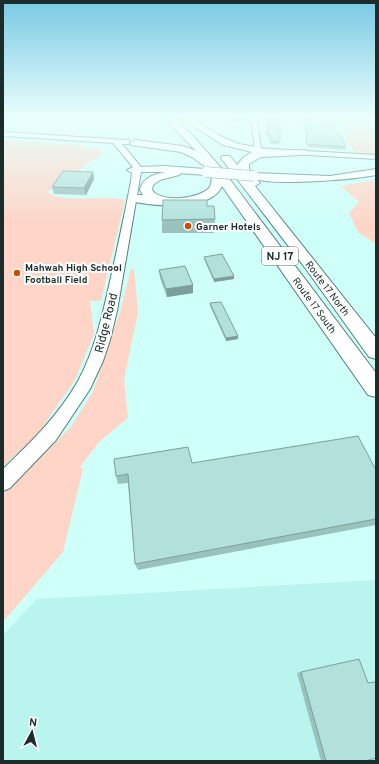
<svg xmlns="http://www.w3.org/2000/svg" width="379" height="764" viewBox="0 0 379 764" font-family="Overpass,sans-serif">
<rect width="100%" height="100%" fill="#cffff9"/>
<path fill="#baf4ee" d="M 376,580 L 376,761 L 3,761 L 3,635 L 37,599 Z"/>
<g fill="#fed5c7">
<path d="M 344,118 L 376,118 L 376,154 L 355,152 L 346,141 L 349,134 L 340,128 L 347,124 Z"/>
<path d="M 3,140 L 79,145 L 90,149 L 98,147 L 102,155 L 89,162 L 73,176 L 55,183 L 54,188 L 47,191 C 59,205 106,194 125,200 L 101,301 L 90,301 L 94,334 L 75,380 L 37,435 L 3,466 Z"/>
<path d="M 376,180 L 376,244 L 358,232 L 349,213 L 359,202 L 340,186 Z"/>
<path d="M 134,269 L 138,312 L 124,380 L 128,418 L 99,442 L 80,467 L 83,469 L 63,552 L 3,622 L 3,494 L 70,428 L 93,392 L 121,309 L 130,271 Z"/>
</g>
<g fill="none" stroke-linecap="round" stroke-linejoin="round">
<g stroke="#537f7b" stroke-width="2">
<path id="minor" d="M 251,118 L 257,118 L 261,150 L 258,152 L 255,150 Z"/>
</g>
<g stroke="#537f7b" stroke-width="2">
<g id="tertiary">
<path d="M 3,132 L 126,140 L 129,140 L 129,144 L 122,144 L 141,167 L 163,166 L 206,169 L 210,172 L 206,175 L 163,172 L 141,172 L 117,311 L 110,340 L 103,361 L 90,389 L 56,440 L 10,488 L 3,491 L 3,469 C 31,442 59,415 78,381 C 96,348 103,312 111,277 C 118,245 125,213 131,181 L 132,173 L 127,170 L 133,167 L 113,143 L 3,136 Z"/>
<path d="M 255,148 L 376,155 L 376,159 L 258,152 L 254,150 Z"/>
<path d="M 376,169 L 376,175 C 357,179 261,188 250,176 L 254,173 L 330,176 Z"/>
</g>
</g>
<g stroke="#537f7b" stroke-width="2">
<g id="trunk">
<path d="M 164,118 L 174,118 L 193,136 L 222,169 L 376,373 L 376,397 L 368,395 L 222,186 C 211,212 152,206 130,201 L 128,198 L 130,195 L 143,195 L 140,190 C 143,174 162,173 175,170 L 181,173 L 179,175 L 160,180 L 153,185 L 152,190 C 161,203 199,199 209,188 C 212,184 212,177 212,172 L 192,157 L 181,152 L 131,145 L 130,143 L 135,140 L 183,146 L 196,151 Z"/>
<path d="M 180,118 L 191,118 L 222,137 L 239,144 L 262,148 L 263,151 L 305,150 L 306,152 L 305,154 L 301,155 L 261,157 L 249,164 L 249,169 L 260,183 L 255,186 L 376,338 L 376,359 L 369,357 L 306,269 L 221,158 L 222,156 L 230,156 L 237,165 L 244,157 L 252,152 L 223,145 Z"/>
</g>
</g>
<use href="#minor" fill="#fff" fill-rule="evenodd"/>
<use href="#tertiary" fill="#fff" fill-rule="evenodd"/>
<use href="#trunk" fill="#fff" fill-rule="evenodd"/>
<g stroke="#537f7b" stroke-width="8" stroke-linecap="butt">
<path id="tertiary-bridge-far1" d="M 206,172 L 218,173"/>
</g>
<g stroke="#537f7b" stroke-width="11" stroke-linecap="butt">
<path id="tertiary-bridge" d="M 206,172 L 254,176"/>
</g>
<use href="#tertiary-bridge-far1" stroke="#fff" stroke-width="8"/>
<use href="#tertiary-bridge" stroke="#fff" stroke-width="10"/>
</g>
<g fill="#99c2bd">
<path d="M 230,118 L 246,118 L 246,122 L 231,122 Z"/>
<path d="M 265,118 L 280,118 L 279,144 L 270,144 L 270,136 L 266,136 L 266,134 L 269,126 L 268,122 L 266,122 Z"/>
<path d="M 291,118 L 300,118 L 298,122 Z"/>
<path d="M 304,118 L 310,118 L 311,121 L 317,120 L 317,118 L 336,118 L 336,123 L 332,128 L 346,147 L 345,150 L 307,147 Z"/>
<path d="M 93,172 L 94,179 L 86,195 L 54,194 L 52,187 Z"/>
<path d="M 207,206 L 215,219 L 214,233 L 162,233 L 162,220 Z"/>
<path d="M 204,257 L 234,279 L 214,282 L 204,259 Z"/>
<path d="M 159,270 L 193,293 L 167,297 L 160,278 Z"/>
<path d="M 210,303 L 238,339 L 226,341 L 210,306 Z"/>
<path d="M 192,463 L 376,470 L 376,525 L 138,570 L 135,564 L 128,483 L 118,484 L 116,476 Z"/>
<path d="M 301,672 L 368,683 L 375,682 L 365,761 L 321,761 L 297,673 Z"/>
</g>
<g fill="#7d9e9a">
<path d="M 337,121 L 336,123 L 331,130 L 331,128 Z"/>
<path d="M 93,172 L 94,179 L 86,195 L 84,188 Z"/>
<path d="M 234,276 L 234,279 L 214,282 L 214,279 Z"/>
<path d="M 193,285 L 193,293 L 167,297 L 166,289 Z"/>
<path d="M 238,336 L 238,339 L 226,341 L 226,338 Z"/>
</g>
<g fill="#b2e1dc" stroke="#7d9e9a">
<path d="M 231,118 L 246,118 L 246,119 L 231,120 Z"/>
<path d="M 266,118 L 280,118 L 280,142 L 270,141 L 270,134 L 266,134 L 270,124 L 268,119 L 266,119 Z"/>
<path d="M 305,118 L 310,118 L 311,121 L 318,119 L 318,118 L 336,118 L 337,121 L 331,128 L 341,136 L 346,147 L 307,144 Z"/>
<path d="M 63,171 L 93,172 L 84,188 L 52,187 Z"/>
<path d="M 163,200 L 207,200 L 207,206 L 214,206 L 215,219 L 162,220 Z"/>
<path d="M 222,254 L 234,276 L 214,279 L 204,257 Z"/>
<path d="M 185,266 L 193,285 L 166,289 L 159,270 Z"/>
<path d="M 221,302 L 238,336 L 226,338 L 210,303 Z"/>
<path d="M 358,436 L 376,470 L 376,519 L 135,564 L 128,474 L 116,476 L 114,459 L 188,447 L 192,463 Z"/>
<path d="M 359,659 L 368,683 L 375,682 L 376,685 L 376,758 L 365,761 L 326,761 L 301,672 Z"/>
</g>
<linearGradient id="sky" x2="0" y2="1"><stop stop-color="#79c9e4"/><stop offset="0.52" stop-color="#e9fffc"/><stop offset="1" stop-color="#e9fffc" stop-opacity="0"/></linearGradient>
<rect width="379" height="225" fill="url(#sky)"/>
<g fill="#cf4a02" stroke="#fff" stroke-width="1.5">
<circle cx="188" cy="226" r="4"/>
<circle cx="17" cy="273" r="4"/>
</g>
<g text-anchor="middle" stroke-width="4" stroke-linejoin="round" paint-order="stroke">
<g font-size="10" font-weight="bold" fill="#1a2d2b" stroke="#fff" text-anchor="start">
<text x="196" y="230">Garner Hotels</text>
<text x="25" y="271">Mahwah High School<tspan x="25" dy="12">Football Field</tspan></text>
</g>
<g font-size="10" fill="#1a2d2b" stroke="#fff">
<text transform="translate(328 288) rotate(53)" y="4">Route 17 North</text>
<text transform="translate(315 305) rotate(54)" y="4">Route 17 South</text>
</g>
<rect fill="#fff" stroke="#5f6c6b" stroke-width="1" x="262" y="247" width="36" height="18" rx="3"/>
<g font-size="11" font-weight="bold" fill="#1a2d2b">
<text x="280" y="260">NJ 17</text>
</g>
<g font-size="12" fill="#1a2d2b" stroke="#fff">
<text transform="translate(106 323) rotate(-76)" y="4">Ridge Road</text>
</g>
</g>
<rect width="379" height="764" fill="none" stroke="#1a2d2b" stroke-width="8"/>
<g transform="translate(32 732) rotate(7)" stroke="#ffffff" stroke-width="3" paint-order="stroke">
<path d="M0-3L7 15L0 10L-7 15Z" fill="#1a2d2b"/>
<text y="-6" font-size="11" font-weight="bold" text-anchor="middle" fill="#1a2d2b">N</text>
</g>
</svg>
